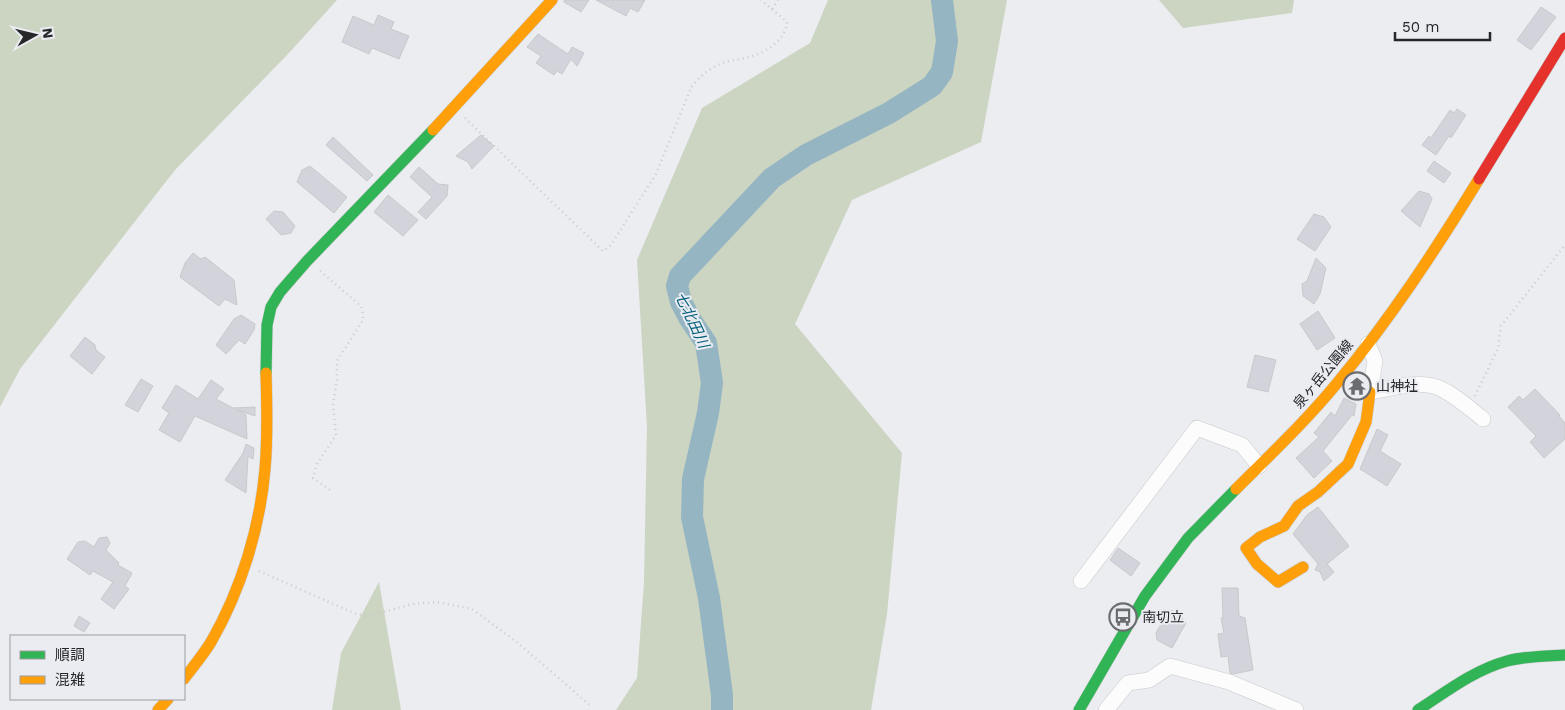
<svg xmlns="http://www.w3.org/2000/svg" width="1565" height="710" viewBox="0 0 1565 710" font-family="'Work Sans','Noto Sans JP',sans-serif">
<rect width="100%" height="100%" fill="#ebedf0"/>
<g fill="#ccd4c2">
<path d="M 0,0 L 337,0 L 288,54 L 175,170 L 20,369 L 0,407 Z"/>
<path d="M 828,0 L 1007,0 L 981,142 L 852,200 L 795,324 L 902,453 L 887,614 L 871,710 L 616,710 L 637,678 L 644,582 L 647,426 L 637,260 L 702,108 L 810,43 Z"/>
<path d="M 1159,0 L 1294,0 L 1292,13 L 1183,28 Z"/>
<path d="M 379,582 L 401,710 L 332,710 L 341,653 Z"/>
</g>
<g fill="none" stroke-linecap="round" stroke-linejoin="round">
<path stroke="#95b5c2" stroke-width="22" d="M 722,710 L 722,695 L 709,598 L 692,517 L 693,479 L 708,413 L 712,383 L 706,343 L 690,319 L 681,302 L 677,286 L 680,276 L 772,178 L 806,155 L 889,113 L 932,86 L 942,72 L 947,41 L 942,0"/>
</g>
<g fill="#d3d3dc" stroke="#c8c9cb">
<path d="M 564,0 L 589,0 L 581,12 L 564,2 Z"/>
<path d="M 596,0 L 645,0 L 638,12 L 630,8 L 626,16 Z"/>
<path d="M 1541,7 L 1556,17 L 1531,50 L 1517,40 Z"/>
<path d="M 378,15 L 394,22 L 391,29 L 409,36 L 399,59 L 372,48 L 369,54 L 342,42 L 353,16 L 374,25 Z"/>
<path d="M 538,34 L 568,54 L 572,47 L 584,53 L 577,66 L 571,59 L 562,74 L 557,71 L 554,75 L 536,63 L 541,56 L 527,47 Z"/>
<path d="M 1457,109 L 1466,115 L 1451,138 L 1449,136 L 1436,155 L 1422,145 L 1429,136 L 1431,138 L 1450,110 L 1454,113 Z"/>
<path d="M 481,135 L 494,146 L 472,169 L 468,162 L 456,156 Z"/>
<path d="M 333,137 L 373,175 L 367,181 L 326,145 Z"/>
<path d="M 1434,161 L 1451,173 L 1444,183 L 1427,171 Z"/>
<path d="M 310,166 L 347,197 L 334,213 L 297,182 L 302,170 Z"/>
<path d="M 419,167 L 438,184 L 448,185 L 447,196 L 426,219 L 418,212 L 432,197 L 410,177 Z"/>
<path d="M 1419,191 L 1429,194 L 1432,199 L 1420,227 L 1401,211 Z"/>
<path d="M 388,195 L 418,220 L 403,236 L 374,212 Z"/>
<path d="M 274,211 L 283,212 L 295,226 L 291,233 L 281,235 L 266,219 Z"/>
<path d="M 1314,214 L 1324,217 L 1331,227 L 1315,251 L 1297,239 Z"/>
<path d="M 193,253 L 201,259 L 205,257 L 234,280 L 237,305 L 225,299 L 219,306 L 180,277 L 185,263 Z"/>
<path d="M 1316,258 L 1326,268 L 1320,294 L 1314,304 L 1303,296 L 1302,284 L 1307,281 Z"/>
<path d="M 1318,311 L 1335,338 L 1317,350 L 1300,324 Z"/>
<path d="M 241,315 L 255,324 L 254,330 L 245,344 L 239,340 L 226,354 L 216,345 L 234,319 Z"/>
<path d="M 85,337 L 95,345 L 96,350 L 105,357 L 92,374 L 70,356 Z"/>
<path d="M 1255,355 L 1276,360 L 1268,392 L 1247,387 Z"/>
<path d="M 141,379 L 153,386 L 138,412 L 125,405 Z"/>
<path d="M 211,380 L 224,389 L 216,399 L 233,408 L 255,407 L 255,416 L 237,410 L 246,415 L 247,439 L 195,416 L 180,442 L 159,430 L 169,413 L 162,408 L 176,385 L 198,399 Z"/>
<path d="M 1535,389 L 1560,415 L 1559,416 L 1565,423 L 1565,439 L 1544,458 L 1530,442 L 1536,436 L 1508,407 L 1519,396 L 1523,400 Z"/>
<path d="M 1344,398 L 1356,404 L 1354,416 L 1352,415 L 1323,451 L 1332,461 L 1314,478 L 1296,458 L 1319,437 L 1314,433 L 1331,412 L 1335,416 Z"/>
<path d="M 1377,429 L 1388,435 L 1380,451 L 1401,464 L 1387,486 L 1360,469 Z"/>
<path d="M 246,444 L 254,448 L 253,459 L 248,456 L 246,493 L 225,480 L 243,453 Z"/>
<path d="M 1318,507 L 1349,546 L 1327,564 L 1334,572 L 1324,581 L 1320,572 L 1315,570 L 1318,564 L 1293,534 L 1307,515 Z"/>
<path d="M 107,537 L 110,543 L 106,550 L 119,563 L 118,565 L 132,573 L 125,586 L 129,589 L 114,609 L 101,599 L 113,582 L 93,571 L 90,575 L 67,559 L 78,542 L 85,541 L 94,547 L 99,538 Z"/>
<path d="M 1118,548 L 1140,563 L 1131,576 L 1110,560 Z"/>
<path d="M 1222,588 L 1238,588 L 1239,616 L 1245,618 L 1253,670 L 1233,674 L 1230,673 L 1228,656 L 1221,657 L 1218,634 L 1224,633 L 1221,618 L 1223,618 Z"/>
<path d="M 1169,610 L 1177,612 L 1186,623 L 1172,648 L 1157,640 L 1156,633 Z"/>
<path d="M 79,616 L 90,623 L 84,632 L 74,626 Z"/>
</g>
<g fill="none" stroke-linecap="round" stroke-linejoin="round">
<g stroke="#c8c9cb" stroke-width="16">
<g id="street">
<path d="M 1368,344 L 1375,361 L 1370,392 C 1390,389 1417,380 1437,387 C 1454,394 1469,408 1483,419"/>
<path d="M 1081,581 L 1197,428 L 1242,445 L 1259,466"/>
<path d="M 1106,710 L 1128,683 L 1149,680 L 1170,666 L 1229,682 L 1296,710"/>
</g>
</g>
<g stroke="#c8c9cb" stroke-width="12">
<g id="fast">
<path d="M 266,373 L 267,325 L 271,307 L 280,292 L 307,261 L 433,130"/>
<path d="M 1079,710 L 1145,596 L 1188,538 L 1236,489"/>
<path d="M 1418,710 C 1446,692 1474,670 1507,661 C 1526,656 1546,656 1565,655"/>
</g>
</g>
<g stroke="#c8c9cb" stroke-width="12">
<g id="slow">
<path d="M 433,130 L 552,0"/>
<path d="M 1236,489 C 1271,454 1307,420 1338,382 C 1391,318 1436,249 1479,179"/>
<path d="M 1303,567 L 1278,582 L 1257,564 L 1246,548 L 1260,537 L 1284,526 L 1298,506 L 1318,492 L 1348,464 L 1366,422 L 1370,392"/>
<path d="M 184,679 C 193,667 203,655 211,642 C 241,590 260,528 265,469 C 268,437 267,405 266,373"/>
<path d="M 158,710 L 168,699"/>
</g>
</g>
<g stroke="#c8c9cb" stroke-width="12">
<path id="jam" d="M 1479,179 L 1565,38"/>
</g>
<g stroke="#cacbcd" stroke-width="2.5" stroke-dasharray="1 4" stroke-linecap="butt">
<path d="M 772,9 L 778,0"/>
<path d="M 465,118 L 603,251 L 611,245 L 656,174 L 691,88 C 697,79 707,70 718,65 C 727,60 739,60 749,57 C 765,53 786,40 787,22 L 761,0"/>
<path d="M 320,271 L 361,306 L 363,313 L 363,320 L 337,361 L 337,379 L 333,405 L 336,435 L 317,464 L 313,478 L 330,490"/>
<path d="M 1475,396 L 1498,348 L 1501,326 L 1565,245"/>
<path d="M 259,571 L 356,614 L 368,616 L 413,604 L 437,602 L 472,609 L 518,643 L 591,706"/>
</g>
<use href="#street" stroke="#fcfcfd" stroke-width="15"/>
<use href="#fast" stroke="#30b455" stroke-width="11"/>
<use href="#slow" stroke="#ff9f0a" stroke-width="11"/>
<use href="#jam" stroke="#e5322d" stroke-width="11"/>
</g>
<defs>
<g id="temple-ring" transform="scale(1.4375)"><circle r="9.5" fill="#eaecf1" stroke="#6b6c6f" stroke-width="1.5"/><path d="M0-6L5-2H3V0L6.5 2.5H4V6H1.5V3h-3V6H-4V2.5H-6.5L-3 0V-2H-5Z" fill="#6b6c6f"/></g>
<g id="bus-ring" transform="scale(1.4375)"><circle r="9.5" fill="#eaecf1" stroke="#6b6c6f" stroke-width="1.5"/><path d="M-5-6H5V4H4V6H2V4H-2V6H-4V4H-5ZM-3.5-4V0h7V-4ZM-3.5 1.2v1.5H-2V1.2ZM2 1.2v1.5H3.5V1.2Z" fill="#6b6c6f"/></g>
</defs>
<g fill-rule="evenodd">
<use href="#temple-ring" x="1357" y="386"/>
<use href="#bus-ring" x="1123" y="617"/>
</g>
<g text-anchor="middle" stroke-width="4" stroke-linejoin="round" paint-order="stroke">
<g font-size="14" fill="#262729" stroke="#eaecf1">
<text transform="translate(1323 374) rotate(-50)" y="5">泉ヶ岳公園線</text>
</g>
<g font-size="14" fill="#262729" stroke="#eaecf1" text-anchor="start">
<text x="1376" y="391">山神社</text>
<text x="1142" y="622">南切立</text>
</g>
<g font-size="15" font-style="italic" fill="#03607b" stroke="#eaecf1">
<text transform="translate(692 320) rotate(65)" y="5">七北田川</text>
</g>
</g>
<rect x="10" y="635" width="175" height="65" fill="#eaecf1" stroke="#9c9da1"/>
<rect x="20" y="651" width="25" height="8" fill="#30b455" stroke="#9c9da1"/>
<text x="55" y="660" font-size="15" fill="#262729">順調</text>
<rect x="20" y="676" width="25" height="8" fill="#ff9f0a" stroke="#9c9da1"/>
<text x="55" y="685" font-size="15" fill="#262729">混雑</text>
<g transform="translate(35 35) rotate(82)" stroke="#eaecf1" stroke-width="4" paint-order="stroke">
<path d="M0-4L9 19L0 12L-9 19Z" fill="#262729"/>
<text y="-8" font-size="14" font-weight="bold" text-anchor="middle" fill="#262729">N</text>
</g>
<path d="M1395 32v8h95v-8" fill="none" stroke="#262729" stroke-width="2.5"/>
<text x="1402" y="32" font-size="15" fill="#262729" stroke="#eaecf1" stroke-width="4" paint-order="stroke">50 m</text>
</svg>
